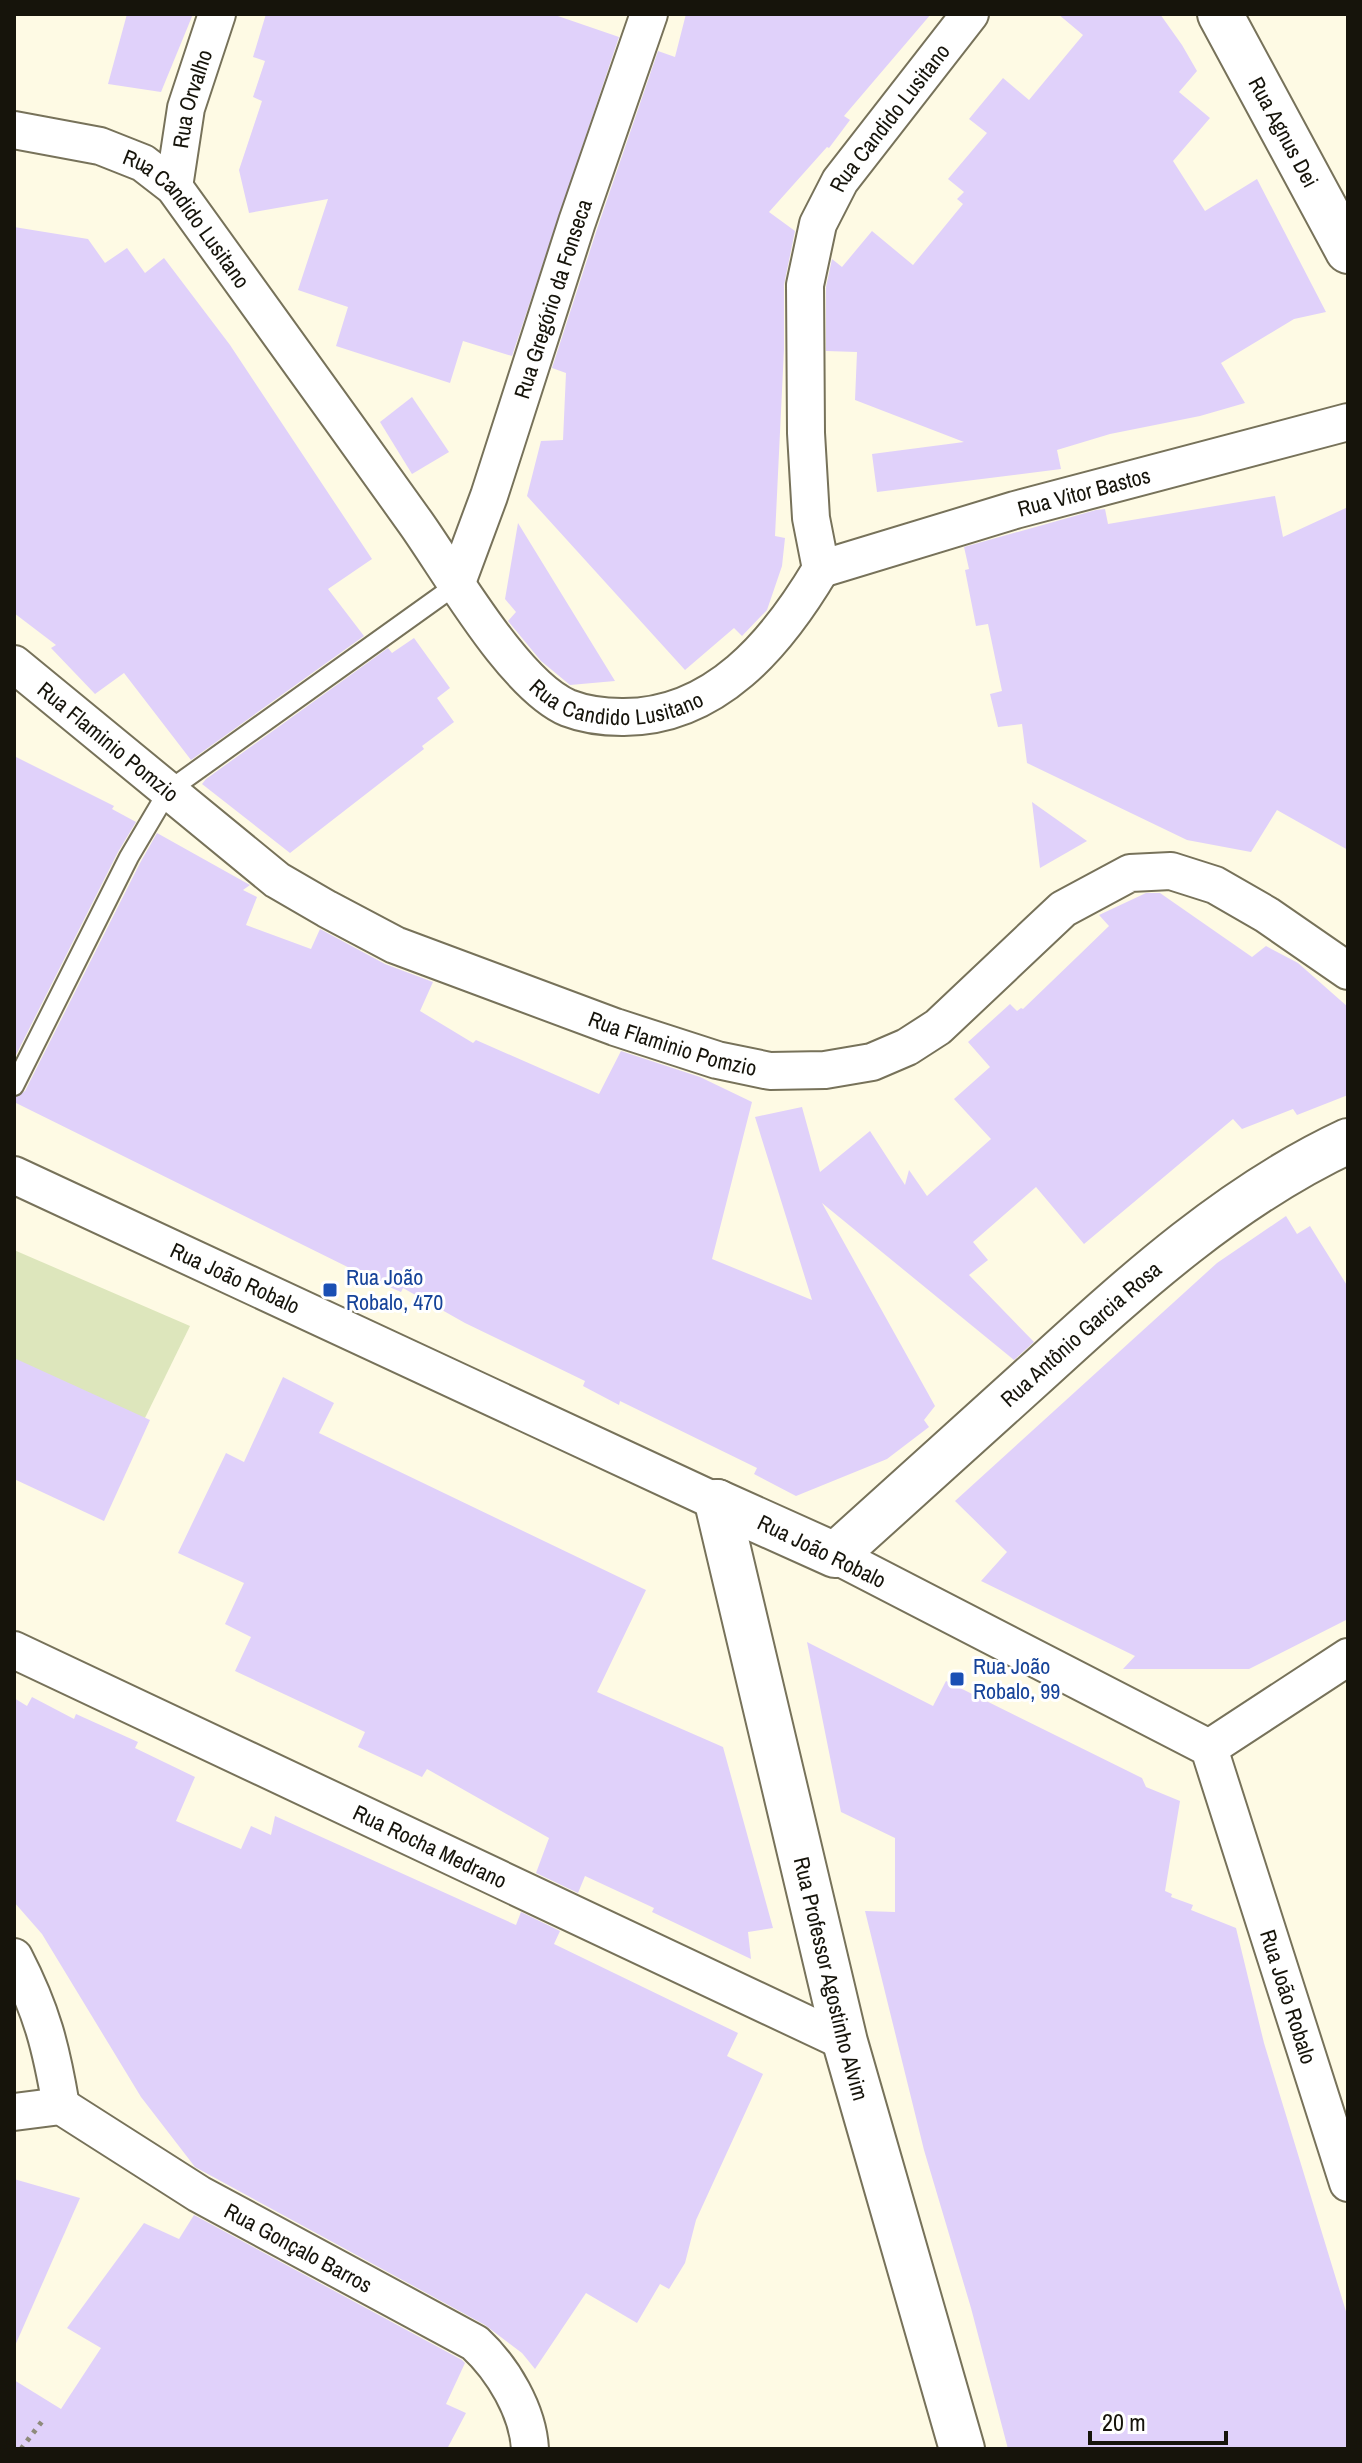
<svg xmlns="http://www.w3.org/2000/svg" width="1362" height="2463" viewBox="0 0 1362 2463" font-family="'Archivo Narrow',sans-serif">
<rect width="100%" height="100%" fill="#fefae4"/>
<path fill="#dde6bc" d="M 14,1250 L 190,1326 L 143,1422 L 14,1364 Z"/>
<g fill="#e0d1fa">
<path d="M 127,14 L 193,14 L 161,92 L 108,84 Z"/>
<path d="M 266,14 L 552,14 L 619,37 L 512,356 L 463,341 L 450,383 L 336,346 L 348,307 L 298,290 L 328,199 L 249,213 L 239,170 L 262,101 L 253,97 L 265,61 L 253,57 Z"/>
<path d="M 686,14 L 931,14 L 844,116 L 850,120 L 829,148 L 827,147 L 769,212 L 795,231 L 784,285 L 784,349 L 775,536 L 785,538 L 782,566 L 767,610 L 742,636 L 734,628 L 685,670 L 527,496 L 541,441 L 563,440 L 566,373 L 552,368 L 597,229 L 658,51 L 675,57 Z"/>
<path d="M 1058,14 L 1160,14 L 1182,45 L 1197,71 L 1179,92 L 1210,118 L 1173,161 L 1205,211 L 1257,179 L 1326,312 L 1294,319 L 1221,363 L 1245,403 L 1200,416 L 1110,434 L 1057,450 L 1061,469 L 877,492 L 872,454 L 964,442 L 855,400 L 857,352 L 826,351 L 826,287 L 832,259 L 842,267 L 872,231 L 913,265 L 963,204 L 957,199 L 964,192 L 948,179 L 987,133 L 969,119 L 1003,78 L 1029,100 L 1083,35 Z"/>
<path d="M 14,227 L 88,239 L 105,263 L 127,248 L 145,273 L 164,258 L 230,345 L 372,559 L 328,589 L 364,636 L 191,760 L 124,673 L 95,694 L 51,648 L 56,645 L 14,613 Z"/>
<path d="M 412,397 L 449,452 L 412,474 L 380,422 Z"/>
<path d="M 1275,496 L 1283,537 L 1348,507 L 1348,850 L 1277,810 L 1251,852 L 1187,840 L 1027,763 L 1022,724 L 998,727 L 990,694 L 1002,691 L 988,624 L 976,626 L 965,570 L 969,569 L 964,547 L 1096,510 L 1105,509 L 1108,524 Z"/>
<path d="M 518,523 L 615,681 L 570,685 L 541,661 L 508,621 L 516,612 L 505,599 Z"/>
<path d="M 414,638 L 450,688 L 437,698 L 454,722 L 422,746 L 424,749 L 290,853 L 202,784 L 206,779 L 388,648 L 392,653 Z"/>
<path d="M 14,756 L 114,806 L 112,809 L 136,822 L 118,852 L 14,1059 Z"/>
<path d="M 1032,802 L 1087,841 L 1040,868 Z"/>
<path d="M 157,833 L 250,885 L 243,890 L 257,897 L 246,925 L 311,949 L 320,929 L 385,964 L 433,982 L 420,1011 L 473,1043 L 476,1040 L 599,1094 L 621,1051 L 700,1077 L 752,1102 L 712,1259 L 812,1300 L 755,1117 L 802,1107 L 820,1172 L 870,1131 L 905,1185 L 909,1170 L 927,1196 L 991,1139 L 954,1099 L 990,1067 L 968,1042 L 1010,1004 L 1017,1011 L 1021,1008 L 1023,1009 L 1078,956 L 1109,926 L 1099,915 L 1146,893 L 1160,893 L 1252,957 L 1266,946 L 1298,963 L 1348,1007 L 1348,1095 L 1297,1115 L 1293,1109 L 1242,1129 L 1233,1119 L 1084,1244 L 1036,1187 L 973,1242 L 988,1260 L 969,1275 L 1034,1342 L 1014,1360 L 822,1203 L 935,1406 L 924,1420 L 929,1427 L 887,1459 L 796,1496 L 754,1474 L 757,1468 L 620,1401 L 619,1405 L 583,1386 L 585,1381 L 465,1323 L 403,1288 L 401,1292 L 380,1283 L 14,1102 L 14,1098 L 25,1091 L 140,863 Z"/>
<path d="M 1286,1216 L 1297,1234 L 1310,1226 L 1348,1287 L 1348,1619 L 1249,1669 L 1123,1669 L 1135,1656 L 981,1581 L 1007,1552 L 955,1501 L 1217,1263 Z"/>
<path d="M 14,1358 L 150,1420 L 104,1521 L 14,1479 Z"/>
<path d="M 283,1377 L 334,1403 L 319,1433 L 646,1590 L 597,1692 L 723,1747 L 773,1928 L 748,1932 L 751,1959 L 652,1912 L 654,1908 L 585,1876 L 578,1893 L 536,1873 L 549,1838 L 427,1769 L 422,1777 L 358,1747 L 365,1732 L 235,1671 L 251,1637 L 225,1624 L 244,1583 L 178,1553 L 226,1453 L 244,1462 Z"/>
<path d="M 807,1642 L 933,1706 L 946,1681 L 1142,1778 L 1146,1787 L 1180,1801 L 1165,1891 L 1172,1894 L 1171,1897 L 1193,1905 L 1191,1910 L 1236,1928 L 1264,2043 L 1348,2318 L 1348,2449 L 1008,2449 L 971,2308 L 924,2150 L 865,1911 L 895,1912 L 895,1838 L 841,1812 Z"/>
<path d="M 32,1697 L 74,1719 L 76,1714 L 138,1742 L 135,1748 L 195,1777 L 176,1821 L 241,1849 L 251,1826 L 271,1835 L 275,1816 L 516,1925 L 521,1912 L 560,1931 L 554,1944 L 738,2033 L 727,2056 L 763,2074 L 696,2220 L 685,2263 L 669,2289 L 660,2284 L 637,2323 L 586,2293 L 535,2369 L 522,2353 L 485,2325 L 195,2167 L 141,2097 L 42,1934 L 14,1902 L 14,1698 L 27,1706 Z"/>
<path d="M 14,2179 L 80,2198 L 14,2348 Z"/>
<path d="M 194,2215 L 462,2360 L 465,2363 L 446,2404 L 466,2413 L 447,2449 L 14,2449 L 14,2380 L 61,2409 L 101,2348 L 67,2328 L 144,2223 L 179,2239 Z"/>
</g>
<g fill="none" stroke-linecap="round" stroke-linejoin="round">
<g stroke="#77725a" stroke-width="22">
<path id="lane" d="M 14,1086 L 129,857 L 168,791 L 456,585"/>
</g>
<g stroke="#77725a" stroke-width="40">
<g id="street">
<path id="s1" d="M 14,130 L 100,146 L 143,163 L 174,187 C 254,298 335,410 415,522 C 450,571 514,685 568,708 C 586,715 603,717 622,717 C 715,718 777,643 821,569 L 811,518 L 806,433 L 805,285 L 818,224 L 840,181 L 970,14"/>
<path id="s2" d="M 174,187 L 186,108 L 217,14"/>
<path id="s3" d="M 821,569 L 1015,510 L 1348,422"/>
<path id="s4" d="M 456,585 L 489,496 L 577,222 L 649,14"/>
<path id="s5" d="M 14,664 L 277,880 L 327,909 L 395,945 L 615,1027 L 717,1060 L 770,1071 L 825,1070 L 872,1062 L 907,1047 L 938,1027 L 1063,909 L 1130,873 L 1171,871 L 1215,885 L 1267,915 L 1348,971"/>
<path id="s6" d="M 14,1175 L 717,1502"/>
<path id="s7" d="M 835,1555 L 1209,1748 L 1348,2183"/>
<path id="s8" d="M 14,1650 L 845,2042"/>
<path d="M 1209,1748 L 1348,1657"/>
<path d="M 14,1957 C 42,2011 51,2047 61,2106"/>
<path id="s9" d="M 14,2112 L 61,2106 L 199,2194 L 475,2343 C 503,2369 528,2411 530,2449"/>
</g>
</g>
<g stroke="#77725a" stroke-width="48">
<g id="secondary">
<path id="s10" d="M 1220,14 L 1348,251"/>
<path id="s11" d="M 717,1502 L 845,2042 L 962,2449"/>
<path id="s12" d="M 717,1502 L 835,1555 C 904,1493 973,1430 1042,1368 C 1135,1283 1232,1195 1348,1141"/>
</g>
</g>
<path stroke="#8e8b7b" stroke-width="5" stroke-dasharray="4 6" stroke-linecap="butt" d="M 21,2449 L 43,2420"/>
<use href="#lane" stroke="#fff" stroke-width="18"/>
<use href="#street" stroke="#fff" stroke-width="36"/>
<use href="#secondary" stroke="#fff" stroke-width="44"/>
</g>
<g fill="#1a4fb4" stroke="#fff" stroke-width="3">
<rect x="322" y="1282" width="16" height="16" rx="4"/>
<rect x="949" y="1671" width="16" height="16" rx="4"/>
</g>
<g text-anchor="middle" stroke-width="6" stroke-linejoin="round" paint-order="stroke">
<g font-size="22" fill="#16140b" stroke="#fff">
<text dy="8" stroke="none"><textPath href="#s2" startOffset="90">Rua Orvalho</textPath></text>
<text dy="8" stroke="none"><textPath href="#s1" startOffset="1620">Rua Candido Lusitano</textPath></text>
<text dy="8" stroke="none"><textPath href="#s10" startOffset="134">Rua Agnus Dei</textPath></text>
<text dy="8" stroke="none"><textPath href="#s1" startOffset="204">Rua Candido Lusitano</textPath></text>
<text dy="8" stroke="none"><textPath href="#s4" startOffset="302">Rua Gregório da Fonseca</textPath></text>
<text dy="8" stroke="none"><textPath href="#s3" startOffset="274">Rua Vitor Bastos</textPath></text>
<text dy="8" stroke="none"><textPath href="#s1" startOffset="876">Rua Candido Lusitano</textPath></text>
<text dy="8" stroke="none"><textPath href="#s5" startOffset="122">Rua Flaminio Pomzio</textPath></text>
<text dy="8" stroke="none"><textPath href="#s5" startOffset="770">Rua Flaminio Pomzio</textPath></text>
<text dy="8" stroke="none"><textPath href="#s6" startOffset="244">Rua João Robalo</textPath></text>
<text dy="8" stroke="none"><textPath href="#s12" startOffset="460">Rua Antônio Garcia Rosa</textPath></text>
<text transform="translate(822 1551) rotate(26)" y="8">Rua João Robalo</text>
<text dy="8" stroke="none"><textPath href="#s8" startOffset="460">Rua Rocha Medrano</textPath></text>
<text dy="8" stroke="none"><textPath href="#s11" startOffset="490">Rua Professor Agostinho Alvim</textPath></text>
<text dy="8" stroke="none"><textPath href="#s7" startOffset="682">Rua João Robalo</textPath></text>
<text dy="8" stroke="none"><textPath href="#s9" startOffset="324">Rua Gonçalo Barros</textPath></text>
</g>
<g font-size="22" fill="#164399" stroke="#fff" text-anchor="start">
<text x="346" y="1285">Rua João<tspan x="346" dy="25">Robalo, 470</tspan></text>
<text x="973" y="1674">Rua João<tspan x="973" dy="25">Robalo, 99</tspan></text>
</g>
</g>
<rect width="1362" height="2463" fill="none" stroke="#16140b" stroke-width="32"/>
<path d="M1090 2431v12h136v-12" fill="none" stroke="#16140b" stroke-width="4"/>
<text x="1102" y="2431" font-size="24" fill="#16140b" stroke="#ffffff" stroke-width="6" paint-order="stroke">20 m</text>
</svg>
